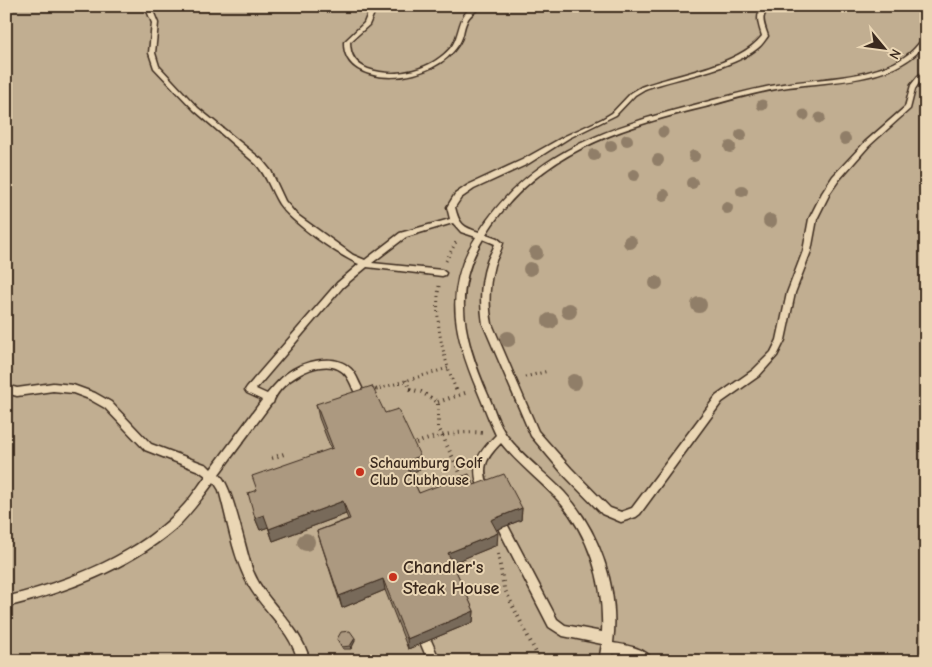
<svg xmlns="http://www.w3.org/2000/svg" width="932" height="667" viewBox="0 0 932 667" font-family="'Comic Neue',sans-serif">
<rect width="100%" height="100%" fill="#e0ccab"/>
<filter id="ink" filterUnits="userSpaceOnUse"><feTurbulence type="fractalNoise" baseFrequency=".02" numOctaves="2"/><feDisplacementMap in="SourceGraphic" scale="10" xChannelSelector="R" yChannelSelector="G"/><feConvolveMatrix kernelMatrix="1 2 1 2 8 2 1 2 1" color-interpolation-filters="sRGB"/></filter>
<g filter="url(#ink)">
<rect fill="#c1ae91" stroke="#7e6c58" x="6" y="6" width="920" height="655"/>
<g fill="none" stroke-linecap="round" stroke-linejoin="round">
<g stroke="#3b2a1e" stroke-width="3">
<g id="lane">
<path d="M 145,6 L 151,6 L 158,23 L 155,53 L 159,66 L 198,108 L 262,160 L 271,171 L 285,201 L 296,214 L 353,255 L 365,260 L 400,233 L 450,219 L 447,207 L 455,194 L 468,185 L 522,160 L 565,136 L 602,119 L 612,113 L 631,93 L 641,87 C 676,74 739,66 762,36 C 759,25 754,15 764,6 L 771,6 C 759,17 764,23 768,36 C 765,40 762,45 758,48 C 731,70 679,77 645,89 L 635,95 L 616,115 L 569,138 L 528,164 L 474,189 L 461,198 L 455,207 C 459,224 463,227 479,232 C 531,150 613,126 702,103 C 729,96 756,88 783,84 C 820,78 859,79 894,63 C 900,60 908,55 913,50 C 917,46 921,40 926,37 L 926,43 C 922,47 919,51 916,54 C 882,84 824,81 782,88 C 756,92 730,100 705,107 C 618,128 536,154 486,234 L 497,238 L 503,243 C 501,251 497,258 494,265 C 489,285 488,305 492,324 L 538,431 L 571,468 L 610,508 L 621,512 L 632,508 L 716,396 L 753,370 L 771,352 L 777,340 L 787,293 L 803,251 L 809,219 L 822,193 L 833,176 L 865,142 L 905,107 L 911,85 L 918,76 L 926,71 L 926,76 L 919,83 L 915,89 L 910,109 L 869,146 L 839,180 L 830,193 L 817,219 L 811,251 L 795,293 L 785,340 L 777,356 L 759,376 L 722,402 L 640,514 L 636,517 L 621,522 L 602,514 L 563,474 L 531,436 L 483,324 C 480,304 480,282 487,262 C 489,256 493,250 495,244 L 483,239 C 450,292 465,342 488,395 C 494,408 498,424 507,436 C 523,457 545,472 564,492 C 600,531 620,590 613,643 C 626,645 647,648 653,661 L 636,661 L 632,658 L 612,654 L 611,661 L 599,661 L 602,644 L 563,636 L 549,627 L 498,528 L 497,525 L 498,522 L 502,520 L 506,522 L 557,619 L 565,625 L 602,632 C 604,583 590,534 555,497 C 538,479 517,463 501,443 C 483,461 481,470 491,493 L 490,496 L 486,497 L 482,496 C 469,468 475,456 496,435 C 489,421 484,406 478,392 C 455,338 442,290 476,237 L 461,232 L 453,223 L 406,237 L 372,263 L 442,270 L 446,273 L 445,275 L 442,276 L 367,267 L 343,287 L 256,389 L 267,394 C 273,387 279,380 286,374 C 301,362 334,352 350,368 C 356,373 358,381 362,388 L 360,391 L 354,391 C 350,382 347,373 338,369 C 317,359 279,382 273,403 L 271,404 L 219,474 C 233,485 245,550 253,571 C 267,605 300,623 310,661 L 298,661 C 291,631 264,612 249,586 C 233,558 228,522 219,490 L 214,482 C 202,498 190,515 175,529 C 127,570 66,592 6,607 L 6,597 C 71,580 140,555 185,504 C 193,495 199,485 206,476 L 199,471 L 145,450 L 105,408 L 89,399 L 73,393 L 53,391 L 17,396 L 6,393 L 6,385 L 17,388 L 53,383 L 73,385 L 95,393 L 111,402 L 151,444 L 207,465 L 211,469 L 262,400 L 247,393 L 245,390 L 247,387 L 337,283 L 359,264 C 338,255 292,223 279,204 C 271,191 267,176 256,164 L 194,110 L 154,68 L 149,53 L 152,23 Z"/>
<path d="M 371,6 L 377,6 L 369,25 L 350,42 C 350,56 356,64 368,69 C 396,79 433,70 452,46 C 462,32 457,6 482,6 C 477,10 471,14 468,19 C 465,24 464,29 463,34 C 461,43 455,50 448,57 C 439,65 426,71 414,74 C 388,81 343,77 344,42 L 364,23 Z"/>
<path d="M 426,636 L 430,638 L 440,661 L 428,661 L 420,642 L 422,638 Z"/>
</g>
</g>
<g stroke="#3b2a1e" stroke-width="3" stroke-dasharray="1 4" stroke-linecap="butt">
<path d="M 446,261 L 457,240"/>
<path d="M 439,286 C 434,323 443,356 456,390"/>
<path d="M 525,377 L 548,371"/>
<path d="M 406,380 L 410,389 L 413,390"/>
<path d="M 375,390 L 448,368"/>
</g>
<g stroke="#3b2a1e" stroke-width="4" stroke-dasharray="1 4.5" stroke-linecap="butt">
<path d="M 410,389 L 421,392 L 438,402 L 438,427 L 463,479"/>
<path d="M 456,389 L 458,394"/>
<path d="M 371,391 L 379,389"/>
<path d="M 438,402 L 468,392"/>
<path d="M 411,445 C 435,436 458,430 484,433"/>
<path d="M 272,458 L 287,453"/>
<path d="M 498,554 L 504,588 L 540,661"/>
</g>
<use href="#lane" fill="#ead6b4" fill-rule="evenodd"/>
</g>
<g fill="#907e67">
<circle cx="762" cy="105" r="5.5"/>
<circle cx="804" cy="115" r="5.5"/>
<circle cx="820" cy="118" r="5.5"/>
<circle cx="663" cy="132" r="5.5"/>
<circle cx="741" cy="135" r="6"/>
<circle cx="845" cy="139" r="6"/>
<circle cx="627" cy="140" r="6"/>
<circle cx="611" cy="146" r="6"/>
<circle cx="730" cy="147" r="6"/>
<circle cx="594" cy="155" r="6"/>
<circle cx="694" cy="156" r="6"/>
<circle cx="658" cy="160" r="6"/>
<circle cx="634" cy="175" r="6"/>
<circle cx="692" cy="183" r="6"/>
<circle cx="742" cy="191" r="6"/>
<circle cx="664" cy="195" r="6"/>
<circle cx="727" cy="208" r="6"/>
<circle cx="770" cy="221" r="7"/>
<circle cx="630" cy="242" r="7"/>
<circle cx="536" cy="253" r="7"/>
<circle cx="530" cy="269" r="7"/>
<circle cx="656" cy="283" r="7"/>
<circle cx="699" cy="305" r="8"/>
<circle cx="569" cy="311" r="8"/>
<circle cx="550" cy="321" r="8"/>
<circle cx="508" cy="339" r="8"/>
<circle cx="574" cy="382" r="8"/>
<circle cx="306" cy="542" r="9"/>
</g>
<g fill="#94846e" stroke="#3b2a1e">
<path d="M 316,404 L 385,413 L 421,469 L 410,473 L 419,493 L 474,485 L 522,508 L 521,520 L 496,530 L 497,545 L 452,563 L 474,611 L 473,622 L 408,649 L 385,590 L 342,608 L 317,531 L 348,519 L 346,514 L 273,541 L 268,527 L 260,530 L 255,518 L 257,490 L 331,449 L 319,418 Z"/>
<path d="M 337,639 L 355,641 L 351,649 L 343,649 Z"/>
</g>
<g fill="#786b5a" stroke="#3b2a1e">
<path d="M 420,456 L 421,469 L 406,475 L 405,462 Z"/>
<path d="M 343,501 L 346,514 L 273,541 L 269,529 Z"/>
<path d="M 522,508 L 521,520 L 491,532 L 491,520 Z"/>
<path d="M 264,515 L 269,527 L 260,530 L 255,518 Z"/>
<path d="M 498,533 L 497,545 L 448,565 L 448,553 Z"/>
<path d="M 383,579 L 385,590 L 342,608 L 339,596 Z"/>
<path d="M 474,611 L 473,622 L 408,649 L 407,639 Z"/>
<path d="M 355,638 L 355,641 L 351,649 L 350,646 Z"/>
</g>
<g fill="#ac9980" stroke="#3b2a1e">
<path d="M 372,386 L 385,413 L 398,409 L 420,456 L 405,462 L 419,493 L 469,474 L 474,485 L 504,474 L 522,508 L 491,520 L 498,533 L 448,553 L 474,611 L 407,639 L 383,579 L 339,596 L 317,531 L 350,519 L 343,501 L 269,529 L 264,515 L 255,518 L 248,493 L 257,490 L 252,476 L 333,448 L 316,404 Z"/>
<path d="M 350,631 L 355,638 L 350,646 L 342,647 L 337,639 L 341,632 Z"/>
<path d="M 384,658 L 390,661 L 383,661 Z"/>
</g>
</g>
<g fill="#c8321e" stroke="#ead6b4" stroke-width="2">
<circle cx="360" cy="472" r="5"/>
<circle cx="393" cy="577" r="5"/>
</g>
<g text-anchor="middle" stroke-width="4" stroke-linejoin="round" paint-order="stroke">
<g font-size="15" font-weight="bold" fill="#3b2a1e" stroke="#ead6b4" text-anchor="start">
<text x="370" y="468">Schaumburg Golf<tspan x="370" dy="17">Club Clubhouse</tspan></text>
</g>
<g font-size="18" font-weight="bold" fill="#3b2a1e" stroke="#ead6b4" text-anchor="start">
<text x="403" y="573">Chandler's<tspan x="403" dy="21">Steak House</tspan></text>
</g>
</g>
<rect width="932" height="667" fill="none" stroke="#ead6b4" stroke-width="25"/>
<rect x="12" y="12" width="907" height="642" fill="none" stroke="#3b2a1e" stroke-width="2" filter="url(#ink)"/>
<g transform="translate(884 48) rotate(119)" stroke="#ead6b4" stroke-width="4" paint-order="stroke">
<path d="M0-4L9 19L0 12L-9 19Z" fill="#3b2a1e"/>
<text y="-8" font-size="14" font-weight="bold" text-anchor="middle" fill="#3b2a1e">N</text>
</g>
</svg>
